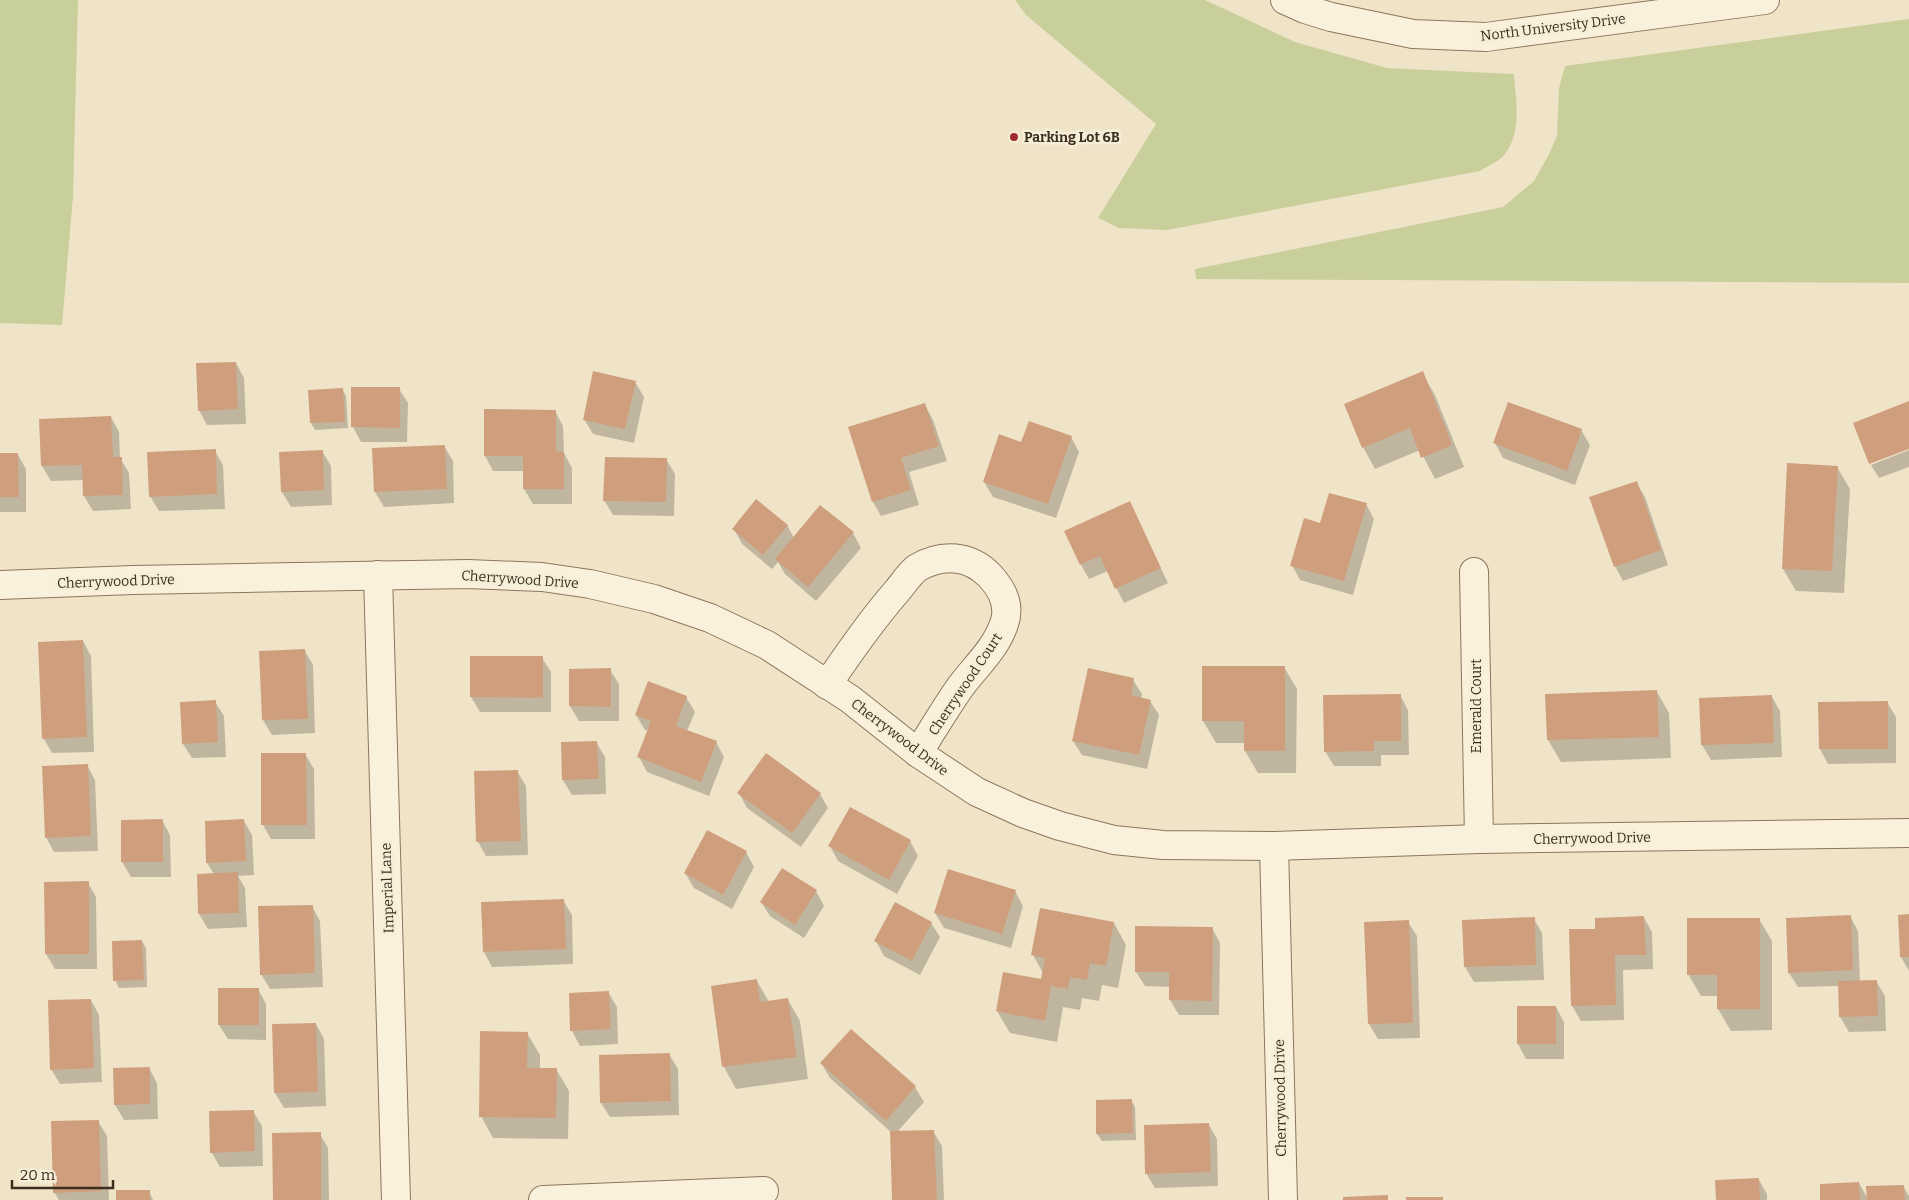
<svg xmlns="http://www.w3.org/2000/svg" width="1909" height="1200" viewBox="0 0 1909 1200" font-family="Bitter,serif">
<rect width="100%" height="100%" fill="#f0e4c8"/>
<g fill="#c9cf9b">
<path d="M 0,0 L 78,0 L 73,197 L 62,325 L 0,323 Z"/>
<path d="M 1015,0 L 1205,0 L 1295,42 L 1387,68 L 1514,74 C 1516,101 1522,131 1505,154 C 1500,161 1487,166 1480,171 L 1167,230 L 1119,228 L 1098,218 L 1156,124 L 1026,15 Z"/>
<path d="M 1909,19 L 1909,283 L 1196,279 L 1195,269 L 1503,207 L 1534,181 L 1548,156 L 1557,136 L 1559,88 L 1565,66 Z"/>
</g>
<g fill="#0003">
<path d="M 236,363 L 244,378 L 246,424 L 207,425 L 199,410 Z"/>
<path d="M 1422,373 L 1435,395 L 1464,467 L 1435,479 L 1420,450 L 1375,469 L 1363,447 Z"/>
<path d="M 635,382 L 644,397 L 634,443 L 593,434 L 584,419 Z"/>
<path d="M 342,389 L 346,396 L 348,428 L 315,430 L 311,423 Z"/>
<path d="M 399,389 L 408,403 L 407,442 L 361,442 L 353,427 Z"/>
<path d="M 925,405 L 933,420 L 947,461 L 909,472 L 919,505 L 881,516 L 873,502 Z"/>
<path d="M 555,411 L 563,426 L 564,453 L 572,468 L 572,504 L 533,504 L 524,489 L 524,471 L 493,471 L 485,456 Z"/>
<path d="M 111,417 L 119,432 L 120,458 L 129,473 L 131,509 L 93,511 L 84,496 L 84,480 L 51,481 L 42,466 L 40,420 Z"/>
<path d="M 1581,430 L 1590,445 L 1575,485 L 1503,458 L 1495,443 Z"/>
<path d="M 1071,437 L 1079,452 L 1056,518 L 993,497 L 984,482 L 1022,443 Z"/>
<path d="M 444,446 L 453,461 L 454,503 L 384,507 L 375,492 L 373,450 Z"/>
<path d="M 1909,450 L 1909,467 L 1879,478 L 1871,465 Z"/>
<path d="M 215,451 L 223,465 L 225,509 L 159,511 L 150,496 Z"/>
<path d="M 322,451 L 331,466 L 332,505 L 291,507 L 282,492 Z"/>
<path d="M 0,455 L 18,455 L 26,469 L 26,512 L 0,512 Z"/>
<path d="M 666,459 L 675,474 L 674,516 L 613,515 L 604,500 Z"/>
<path d="M 1837,467 L 1850,489 L 1844,593 L 1796,591 L 1783,569 Z"/>
<path d="M 1636,482 L 1645,497 L 1668,565 L 1623,581 L 1615,566 Z"/>
<path d="M 1129,503 L 1168,583 L 1124,603 L 1108,571 L 1089,579 L 1081,565 Z"/>
<path d="M 1366,504 L 1374,519 L 1353,595 L 1300,580 L 1292,565 L 1321,525 Z"/>
<path d="M 787,525 L 794,538 L 853,533 L 861,548 L 816,601 L 785,574 L 778,562 L 772,569 L 742,544 L 734,529 Z"/>
<path d="M 83,641 L 91,656 L 94,752 L 52,753 L 44,739 Z"/>
<path d="M 305,651 L 313,665 L 315,733 L 272,735 L 263,720 L 261,652 Z"/>
<path d="M 471,657 L 542,658 L 551,672 L 551,712 L 480,712 L 471,697 Z"/>
<path d="M 1284,667 L 1297,689 L 1296,773 L 1258,773 L 1245,751 L 1245,743 L 1216,743 L 1203,721 Z"/>
<path d="M 570,670 L 610,670 L 619,684 L 619,721 L 579,721 L 570,706 Z"/>
<path d="M 1133,680 L 1142,694 L 1141,699 L 1150,701 L 1159,715 L 1147,769 L 1082,755 L 1073,741 Z"/>
<path d="M 1657,692 L 1669,713 L 1671,758 L 1561,762 L 1548,740 L 1547,696 Z"/>
<path d="M 1400,695 L 1408,710 L 1409,755 L 1381,755 L 1381,766 L 1334,766 L 1325,751 Z"/>
<path d="M 686,697 L 695,712 L 687,731 L 716,742 L 724,757 L 709,796 L 647,772 L 639,757 L 649,731 L 645,730 L 636,715 Z"/>
<path d="M 1772,697 L 1780,711 L 1782,757 L 1711,760 L 1702,745 L 1700,699 Z"/>
<path d="M 215,702 L 224,716 L 226,757 L 192,758 L 183,744 Z"/>
<path d="M 1887,702 L 1896,717 L 1896,763 L 1828,764 L 1820,749 Z"/>
<path d="M 596,742 L 605,757 L 606,794 L 572,795 L 563,780 Z"/>
<path d="M 305,754 L 314,769 L 315,839 L 271,839 L 263,825 Z"/>
<path d="M 87,765 L 95,780 L 98,851 L 54,852 L 46,837 Z"/>
<path d="M 517,771 L 526,786 L 528,855 L 486,856 L 478,842 Z"/>
<path d="M 739,793 L 820,794 L 828,808 L 801,847 L 747,808 Z"/>
<path d="M 162,820 L 170,835 L 171,877 L 131,877 L 122,862 Z"/>
<path d="M 244,821 L 252,835 L 254,875 L 238,876 L 245,888 L 247,927 L 208,929 L 199,914 L 198,875 L 214,874 L 207,863 Z"/>
<path d="M 910,841 L 918,856 L 897,894 L 838,861 L 830,846 Z"/>
<path d="M 746,852 L 754,867 L 732,909 L 694,888 L 685,873 Z"/>
<path d="M 46,883 L 88,883 L 96,897 L 97,969 L 55,969 L 46,954 Z"/>
<path d="M 816,891 L 824,906 L 804,938 L 770,916 L 761,902 Z"/>
<path d="M 1015,891 L 1023,906 L 1011,948 L 944,928 L 935,913 Z"/>
<path d="M 563,900 L 572,915 L 573,964 L 492,967 L 484,952 Z"/>
<path d="M 312,906 L 320,921 L 323,987 L 270,989 L 261,974 Z"/>
<path d="M 1850,916 L 1858,931 L 1860,982 L 1876,981 L 1885,996 L 1886,1031 L 1849,1032 L 1840,1017 L 1839,986 L 1798,987 L 1789,973 Z"/>
<path d="M 1909,916 L 1909,971 L 1901,957 Z"/>
<path d="M 1644,918 L 1652,932 L 1653,969 L 1623,970 L 1624,1020 L 1581,1021 L 1572,1006 L 1570,930 L 1597,930 Z"/>
<path d="M 1534,919 L 1542,933 L 1544,980 L 1474,982 L 1465,967 Z"/>
<path d="M 1759,919 L 1772,941 L 1772,1030 L 1731,1031 L 1718,1009 L 1718,996 L 1701,996 L 1688,974 Z"/>
<path d="M 1408,922 L 1417,936 L 1420,1038 L 1378,1039 L 1369,1024 Z"/>
<path d="M 931,923 L 940,937 L 920,975 L 884,956 L 876,941 Z"/>
<path d="M 1114,923 L 1126,945 L 1118,988 L 1102,985 L 1099,1001 L 1082,998 L 1080,1010 L 1063,1007 L 1057,1042 L 1010,1033 L 997,1011 L 1042,981 L 1043,973 L 1033,955 Z"/>
<path d="M 1212,928 L 1220,943 L 1219,1015 L 1179,1015 L 1170,1000 L 1170,987 L 1145,986 L 1136,972 Z"/>
<path d="M 142,941 L 146,948 L 147,987 L 119,988 L 115,980 Z"/>
<path d="M 757,981 L 769,1002 L 788,1000 L 800,1021 L 808,1079 L 736,1089 L 724,1067 L 713,987 Z"/>
<path d="M 258,989 L 266,1004 L 266,1040 L 228,1039 L 219,1025 Z"/>
<path d="M 608,992 L 617,1007 L 618,1044 L 580,1046 L 572,1031 Z"/>
<path d="M 91,1000 L 99,1015 L 102,1082 L 60,1084 L 51,1069 Z"/>
<path d="M 1518,1007 L 1556,1007 L 1564,1022 L 1564,1059 L 1526,1059 L 1518,1044 Z"/>
<path d="M 316,1024 L 324,1039 L 326,1106 L 284,1108 L 275,1093 Z"/>
<path d="M 851,1031 L 915,1087 L 924,1102 L 897,1132 L 933,1131 L 942,1146 L 944,1200 L 894,1200 L 891,1132 L 830,1078 L 822,1064 Z"/>
<path d="M 527,1033 L 540,1055 L 540,1069 L 556,1069 L 569,1091 L 568,1139 L 493,1138 L 481,1116 Z"/>
<path d="M 669,1054 L 678,1069 L 679,1115 L 610,1117 L 601,1103 Z"/>
<path d="M 149,1068 L 157,1083 L 158,1119 L 124,1120 L 115,1105 L 114,1069 Z"/>
<path d="M 1131,1100 L 1135,1107 L 1136,1140 L 1102,1141 L 1097,1134 Z"/>
<path d="M 253,1111 L 262,1126 L 263,1166 L 220,1167 L 212,1153 Z"/>
<path d="M 98,1121 L 107,1136 L 109,1200 L 59,1200 L 54,1192 Z"/>
<path d="M 1209,1125 L 1217,1139 L 1218,1186 L 1155,1188 L 1146,1173 Z"/>
<path d="M 320,1134 L 328,1148 L 329,1200 L 274,1200 Z"/>
<path d="M 1759,1180 L 1767,1194 L 1767,1200 L 1717,1200 Z"/>
<path d="M 1859,1183 L 1868,1199 L 1903,1186 L 1909,1196 L 1909,1200 L 1822,1200 Z"/>
<path d="M 149,1191 L 153,1200 L 117,1200 Z"/>
</g>
<g fill="#cf9f7d">
<path d="M 236,362 L 238,409 L 198,411 L 196,363 Z"/>
<path d="M 593,371 L 636,381 L 625,429 L 583,420 Z"/>
<path d="M 1423,371 L 1452,445 L 1421,458 L 1410,428 L 1362,448 L 1344,404 Z"/>
<path d="M 351,387 L 400,387 L 400,428 L 351,427 Z"/>
<path d="M 343,388 L 345,422 L 310,423 L 308,390 Z"/>
<path d="M 1909,401 L 1909,449 L 1869,464 L 1853,423 Z"/>
<path d="M 1508,402 L 1582,429 L 1567,471 L 1493,443 Z"/>
<path d="M 925,403 L 939,446 L 901,458 L 911,490 L 872,502 L 848,427 Z"/>
<path d="M 484,409 L 556,410 L 556,451 L 564,452 L 564,489 L 523,489 L 523,456 L 484,456 Z"/>
<path d="M 111,416 L 113,457 L 122,457 L 123,495 L 83,496 L 82,465 L 41,466 L 39,419 Z"/>
<path d="M 1029,421 L 1072,436 L 1048,504 L 983,482 L 999,434 L 1021,442 Z"/>
<path d="M 445,445 L 447,489 L 374,492 L 372,448 Z"/>
<path d="M 216,449 L 217,494 L 149,497 L 147,452 Z"/>
<path d="M 323,450 L 324,490 L 281,492 L 279,452 Z"/>
<path d="M 0,453 L 18,453 L 19,497 L 0,497 Z"/>
<path d="M 605,457 L 667,458 L 666,502 L 603,501 Z"/>
<path d="M 1787,463 L 1838,466 L 1832,571 L 1782,569 Z"/>
<path d="M 1637,481 L 1661,550 L 1614,567 L 1589,497 Z"/>
<path d="M 1329,493 L 1367,503 L 1344,581 L 1290,566 L 1304,518 L 1320,523 Z"/>
<path d="M 756,499 L 788,525 L 763,555 L 732,529 Z"/>
<path d="M 1130,501 L 1161,568 L 1115,589 L 1100,556 L 1080,565 L 1064,531 Z"/>
<path d="M 820,505 L 854,532 L 808,587 L 775,559 Z"/>
<path d="M 83,640 L 87,737 L 42,739 L 38,642 Z"/>
<path d="M 305,649 L 308,719 L 262,720 L 259,651 Z"/>
<path d="M 470,656 L 543,656 L 543,698 L 470,697 Z"/>
<path d="M 1202,666 L 1285,666 L 1285,751 L 1244,751 L 1244,721 L 1202,721 Z"/>
<path d="M 611,668 L 611,707 L 569,706 L 569,669 Z"/>
<path d="M 1088,668 L 1134,678 L 1131,695 L 1151,700 L 1139,755 L 1072,741 Z"/>
<path d="M 648,681 L 687,696 L 676,726 L 717,741 L 701,782 L 637,757 L 651,721 L 635,715 Z"/>
<path d="M 1657,690 L 1659,737 L 1547,740 L 1545,694 Z"/>
<path d="M 1401,694 L 1401,741 L 1374,741 L 1374,751 L 1324,752 L 1323,695 Z"/>
<path d="M 1772,695 L 1774,743 L 1701,745 L 1699,698 Z"/>
<path d="M 216,700 L 218,742 L 182,744 L 180,702 Z"/>
<path d="M 1888,701 L 1888,749 L 1819,749 L 1818,702 Z"/>
<path d="M 597,741 L 599,779 L 562,780 L 561,742 Z"/>
<path d="M 261,753 L 306,753 L 307,825 L 261,825 Z"/>
<path d="M 766,753 L 821,793 L 792,833 L 737,793 Z"/>
<path d="M 88,764 L 91,836 L 45,838 L 42,766 Z"/>
<path d="M 518,770 L 521,841 L 476,842 L 474,771 Z"/>
<path d="M 850,807 L 911,840 L 889,880 L 828,846 Z"/>
<path d="M 163,819 L 163,862 L 121,862 L 121,820 Z"/>
<path d="M 244,819 L 246,861 L 206,863 L 205,821 Z"/>
<path d="M 707,830 L 747,851 L 723,895 L 684,873 Z"/>
<path d="M 782,868 L 817,890 L 795,925 L 760,902 Z"/>
<path d="M 948,869 L 1016,890 L 1002,934 L 934,913 Z"/>
<path d="M 238,872 L 239,913 L 198,914 L 197,874 Z"/>
<path d="M 89,881 L 89,954 L 45,954 L 44,882 Z"/>
<path d="M 564,899 L 566,949 L 483,952 L 481,902 Z"/>
<path d="M 895,902 L 932,922 L 912,961 L 874,941 Z"/>
<path d="M 313,905 L 315,973 L 260,975 L 258,906 Z"/>
<path d="M 1040,908 L 1114,922 L 1106,966 L 1090,963 L 1087,980 L 1070,977 L 1068,989 L 1051,986 L 1045,1021 L 996,1011 L 1003,972 L 1041,979 L 1045,958 L 1031,955 Z"/>
<path d="M 1909,914 L 1909,957 L 1900,957 L 1898,915 Z"/>
<path d="M 1851,915 L 1853,970 L 1788,973 L 1786,918 Z"/>
<path d="M 1644,916 L 1646,955 L 1615,955 L 1616,1005 L 1571,1006 L 1569,929 L 1595,929 L 1595,918 Z"/>
<path d="M 1535,917 L 1536,965 L 1464,967 L 1462,920 Z"/>
<path d="M 1687,918 L 1760,918 L 1760,1009 L 1717,1009 L 1717,975 L 1687,975 Z"/>
<path d="M 1409,920 L 1413,1023 L 1368,1024 L 1364,922 Z"/>
<path d="M 1135,926 L 1213,927 L 1212,1001 L 1169,1000 L 1169,972 L 1135,972 Z"/>
<path d="M 142,940 L 144,980 L 113,981 L 112,941 Z"/>
<path d="M 757,979 L 760,1002 L 788,998 L 797,1057 L 722,1067 L 711,986 Z"/>
<path d="M 1877,980 L 1878,1016 L 1839,1017 L 1838,981 Z"/>
<rect x="218" y="988" width="41" height="37"/>
<path d="M 609,991 L 611,1029 L 570,1031 L 569,993 Z"/>
<path d="M 91,999 L 94,1068 L 50,1070 L 48,1000 Z"/>
<rect x="1517" y="1006" width="39" height="38"/>
<path d="M 316,1023 L 318,1092 L 274,1093 L 272,1024 Z"/>
<path d="M 851,1029 L 916,1086 L 886,1121 L 820,1063 Z"/>
<path d="M 480,1031 L 528,1032 L 527,1068 L 557,1068 L 556,1118 L 479,1117 Z"/>
<path d="M 670,1053 L 671,1101 L 600,1103 L 599,1055 Z"/>
<path d="M 150,1067 L 150,1104 L 114,1105 L 113,1068 Z"/>
<path d="M 1132,1099 L 1133,1133 L 1096,1134 L 1096,1100 Z"/>
<path d="M 254,1110 L 255,1151 L 210,1153 L 209,1111 Z"/>
<path d="M 99,1120 L 101,1191 L 53,1193 L 51,1121 Z"/>
<path d="M 1209,1123 L 1211,1172 L 1145,1174 L 1144,1125 Z"/>
<path d="M 934,1130 L 937,1200 L 892,1200 L 890,1131 Z"/>
<path d="M 321,1132 L 321,1200 L 273,1200 L 272,1133 Z"/>
<path d="M 1759,1178 L 1760,1200 L 1716,1200 L 1715,1180 Z"/>
<path d="M 1859,1182 L 1860,1200 L 1820,1200 L 1820,1184 Z"/>
<path d="M 1904,1185 L 1905,1200 L 1867,1200 L 1866,1186 Z"/>
<rect x="116" y="1190" width="34" height="10"/>
<path d="M 1388,1195 L 1388,1200 L 1343,1200 L 1343,1197 Z"/>
<rect x="1406" y="1197" width="37" height="3"/>
</g>
<g fill="none" stroke-linecap="round" stroke-linejoin="round">
<g stroke="#8d765c" stroke-width="30">
<g id="minor">
<path d="M 1285,0 L 1305,9 L 1331,17 L 1413,34 L 1486,37 L 1765,0"/>
<path d="M 1474,572 L 1479,839"/>
<path d="M 378,575 L 396,1200"/>
<path d="M 0,585 L 133,580 L 468,574 L 542,577 L 590,584 L 654,599 L 710,618 L 767,645 L 850,699 L 918,753 L 977,792 L 1023,813 L 1060,826 L 1114,840 L 1163,845 L 1274,846 L 1479,839 L 1909,833"/>
<path d="M 827,685 C 849,653 871,621 897,591 C 903,584 910,573 917,568 C 942,553 970,555 990,576 C 1002,589 1011,605 1004,624 C 996,648 976,666 961,686 C 946,707 932,731 918,753"/>
<path d="M 1274,846 L 1283,1200"/>
<path d="M 543,1200 L 764,1191"/>
</g>
</g>
<use href="#minor" stroke="#faf1dc" stroke-width="28"/>
</g>
<circle fill="#9e2a2b" stroke="#f7eed8" stroke-width="2" cx="1014" cy="137" r="5"/>
<g text-anchor="middle" stroke-width="5" stroke-linejoin="round" paint-order="stroke">
<g font-size="14" fill="#3d2e20" stroke="#f7eed8">
<text transform="translate(1553 27) rotate(-7)" y="5">North University Drive</text>
<text transform="translate(520 579) rotate(4)" y="5">Cherrywood Drive</text>
<text transform="translate(116 581) rotate(-2)" y="5">Cherrywood Drive</text>
<text transform="translate(965 684) rotate(-56)" y="5">Cherrywood Court</text>
<text transform="translate(1476 706) rotate(-90)" y="5">Emerald Court</text>
<text transform="translate(900 737) rotate(37)" y="5">Cherrywood Drive</text>
<text transform="translate(1592 838) rotate(-1)" y="5">Cherrywood Drive</text>
<text transform="translate(387 888) rotate(-92)" y="5">Imperial Lane</text>
<text transform="translate(1280 1098) rotate(-91)" y="5">Cherrywood Drive</text>
</g>
<g font-size="14" font-weight="bold" fill="#3d2e20" stroke="#f7eed8" text-anchor="start">
<text x="1024" y="142">Parking Lot 6B</text>
</g>
</g>
<path d="M12 1180v8h101v-8" fill="none" stroke="#3d2e20" stroke-width="2.5"/>
<text x="20" y="1180" font-size="15" fill="#3d2e20" stroke="#f7eed8" stroke-width="4" paint-order="stroke">20 m</text>
</svg>
